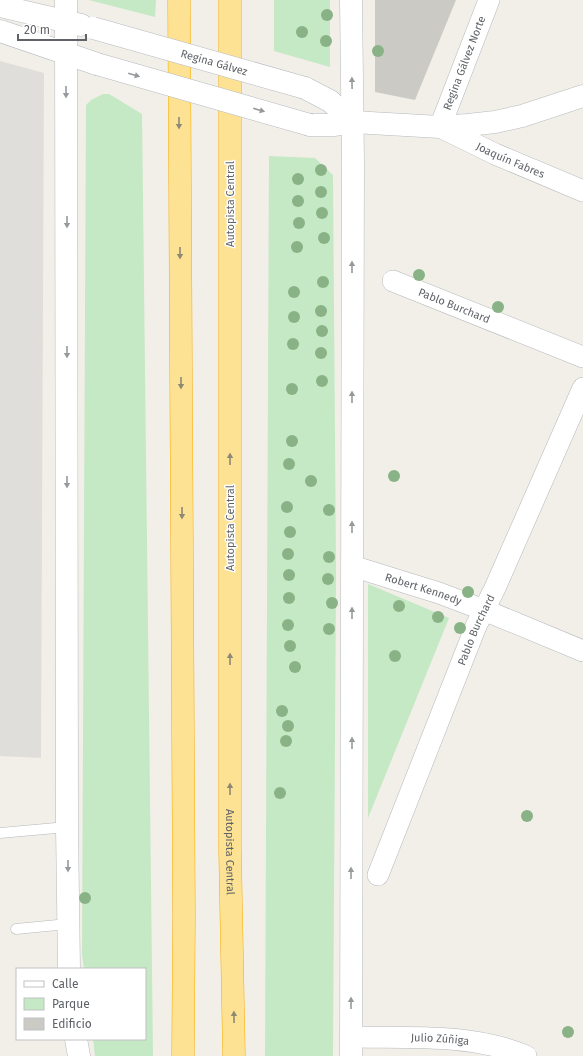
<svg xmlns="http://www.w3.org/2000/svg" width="583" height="1056" viewBox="0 0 583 1056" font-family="'Fira Sans',sans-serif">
<rect width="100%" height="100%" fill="#f1efe8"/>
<path fill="#e0deda" d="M 0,61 L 44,73 L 41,758 L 0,756 Z"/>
<g fill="#c5e8c5">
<path d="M 89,0 L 156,0 L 155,17 Z"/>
<path d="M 274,0 L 330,0 L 330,67 L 274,51 Z"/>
<path d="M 103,94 L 109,94 L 142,114 L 153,1056 L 95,1056 L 93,1039 L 145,1039 L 145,969 L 84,969 L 82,954 L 86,105 L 91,100 Z"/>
<path d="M 269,156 L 315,158 L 333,175 L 336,574 L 333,1056 L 265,1056 Z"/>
<path d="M 368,584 L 449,618 L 368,818 Z"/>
</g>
<path fill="#cccac5" d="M 375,0 L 456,0 L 415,100 L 375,92 Z"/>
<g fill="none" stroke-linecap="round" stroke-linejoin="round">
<g stroke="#b5b8bc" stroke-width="11">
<g id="lane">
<path d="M 0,833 L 67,827"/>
<path d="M 16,929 L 68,924"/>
</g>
</g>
<g stroke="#b5b8bc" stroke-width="22">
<g id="street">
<path id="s1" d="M 489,0 L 440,127 L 495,154 L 583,191"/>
<path id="s2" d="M 393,281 L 583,357"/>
<path id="s3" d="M 352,566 L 439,593 L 484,610 L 583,651"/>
<path id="s4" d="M 378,875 L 476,626 L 495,588 L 583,388"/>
<path id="s5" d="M 351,1037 C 409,1038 472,1033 526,1056"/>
</g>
</g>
<g stroke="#b6babf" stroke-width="23">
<g id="secondary">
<path d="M 66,0 L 67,827 L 69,969"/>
<path d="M 0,6 L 81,25"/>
<path d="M 0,31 L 97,64"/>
<path d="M 305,88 L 330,101 L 353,122"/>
<path d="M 310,125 L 335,125 L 353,122 L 440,127 L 468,125 L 495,122 L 522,116 L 583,96"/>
<path d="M 76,1039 L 79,1056"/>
<path d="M 351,1056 L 353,161 L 351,0"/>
</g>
</g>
<g stroke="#f9ab00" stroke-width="23">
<g id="highway">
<path d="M 179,0 L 184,917 L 183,1056"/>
<path id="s6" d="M 230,0 L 230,850 L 234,1056"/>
</g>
</g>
<use href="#lane" stroke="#fff" stroke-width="10"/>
<use href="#street" stroke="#fff" stroke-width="21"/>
<use href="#secondary" stroke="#fff" stroke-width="22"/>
<use href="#highway" stroke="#fde293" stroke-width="22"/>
<g stroke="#b6babf" stroke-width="23" stroke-linecap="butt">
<g id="secondary-bridge">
<path id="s7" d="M 93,28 L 305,88"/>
<path d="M 97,64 L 310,125"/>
</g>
</g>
<use href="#secondary-bridge" stroke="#fff" stroke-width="22"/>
</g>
<g fill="#89b387">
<circle cx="327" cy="15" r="6"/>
<circle cx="302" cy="32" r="6"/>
<circle cx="326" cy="41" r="6"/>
<circle cx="378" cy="51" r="6"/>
<circle cx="321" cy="170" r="6"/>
<circle cx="298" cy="179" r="6"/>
<circle cx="321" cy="192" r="6"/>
<circle cx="298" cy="201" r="6"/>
<circle cx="322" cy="213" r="6"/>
<circle cx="299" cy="223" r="6"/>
<circle cx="324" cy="238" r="6"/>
<circle cx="297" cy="247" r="6"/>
<circle cx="419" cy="275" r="6"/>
<circle cx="323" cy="282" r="6"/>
<circle cx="294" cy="292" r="6"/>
<circle cx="498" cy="307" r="6"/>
<circle cx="321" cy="311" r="6"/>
<circle cx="294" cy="317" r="6"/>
<circle cx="322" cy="331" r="6"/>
<circle cx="293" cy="344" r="6"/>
<circle cx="321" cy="353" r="6"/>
<circle cx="322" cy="381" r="6"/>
<circle cx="292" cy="389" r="6"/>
<circle cx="292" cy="441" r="6"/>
<circle cx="289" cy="464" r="6"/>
<circle cx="394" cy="476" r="6"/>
<circle cx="311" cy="481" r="6"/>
<circle cx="287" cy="507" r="6"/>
<circle cx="329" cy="510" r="6"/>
<circle cx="290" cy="532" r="6"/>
<circle cx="288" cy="554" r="6"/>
<circle cx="329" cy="557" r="6"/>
<circle cx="289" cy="575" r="6"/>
<circle cx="328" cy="579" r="6"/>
<circle cx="468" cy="592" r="6"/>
<circle cx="289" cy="598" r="6"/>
<circle cx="332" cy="603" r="6"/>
<circle cx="399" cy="606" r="6"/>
<circle cx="438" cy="617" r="6"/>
<circle cx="288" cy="625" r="6"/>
<circle cx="460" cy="628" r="6"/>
<circle cx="329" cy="629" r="6"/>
<circle cx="290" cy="646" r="6"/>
<circle cx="395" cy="656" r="6"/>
<circle cx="295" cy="667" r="6"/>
<circle cx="282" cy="711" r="6"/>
<circle cx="288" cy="726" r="6"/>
<circle cx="286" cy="741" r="6"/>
<circle cx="280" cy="793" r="6"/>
<circle cx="527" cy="816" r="6"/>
<circle cx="85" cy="898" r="6"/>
<circle cx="568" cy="1032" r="6"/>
</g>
<defs><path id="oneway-solid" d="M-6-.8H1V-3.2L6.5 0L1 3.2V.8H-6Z"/></defs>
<g fill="#979a9d">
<use href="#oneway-solid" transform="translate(134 75) rotate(16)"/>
<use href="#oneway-solid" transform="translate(352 83) rotate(-91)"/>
<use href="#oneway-solid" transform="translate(66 92) rotate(90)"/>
<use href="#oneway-solid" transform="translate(259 110) rotate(16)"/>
<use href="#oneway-solid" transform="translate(67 222) rotate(90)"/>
<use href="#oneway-solid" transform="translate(352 267) rotate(-90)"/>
<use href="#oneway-solid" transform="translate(67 352) rotate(90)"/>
<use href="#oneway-solid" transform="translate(352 397) rotate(-90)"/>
<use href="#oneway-solid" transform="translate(67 482) rotate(90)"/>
<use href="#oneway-solid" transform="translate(352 527) rotate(-90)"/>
<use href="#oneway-solid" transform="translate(352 613) rotate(-90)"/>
<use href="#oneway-solid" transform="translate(352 743) rotate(-90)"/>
<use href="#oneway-solid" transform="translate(68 866) rotate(90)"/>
<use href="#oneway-solid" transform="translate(351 873) rotate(-90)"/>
<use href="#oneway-solid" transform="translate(351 1003) rotate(-90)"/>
</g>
<g fill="#8e8975">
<use href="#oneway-solid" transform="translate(179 123) rotate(90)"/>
<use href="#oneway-solid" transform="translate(180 253) rotate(90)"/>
<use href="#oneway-solid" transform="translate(181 383) rotate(90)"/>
<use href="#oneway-solid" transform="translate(230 459) rotate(-90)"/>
<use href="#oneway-solid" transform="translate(182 513) rotate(90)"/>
<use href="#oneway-solid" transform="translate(230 659) rotate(-90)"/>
<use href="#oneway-solid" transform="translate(230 789) rotate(-90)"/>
<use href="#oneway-solid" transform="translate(234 1017) rotate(-91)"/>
</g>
<g text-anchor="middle" stroke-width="3" stroke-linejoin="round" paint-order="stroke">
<g font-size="11" fill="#5f6368" stroke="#fff">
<text dy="4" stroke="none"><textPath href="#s7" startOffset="126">Regina Gálvez</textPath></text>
<text transform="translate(464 63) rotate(-69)" y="4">Regina Gálvez Norte</text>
<text dy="4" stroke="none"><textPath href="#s1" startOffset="214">Joaquín Fabres</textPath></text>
<text transform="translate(230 204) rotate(-90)" y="4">Autopista Central</text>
<text dy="4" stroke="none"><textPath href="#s2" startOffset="66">Pablo Burchard</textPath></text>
<text transform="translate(230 528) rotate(-90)" y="4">Autopista Central</text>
<text dy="4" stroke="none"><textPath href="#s3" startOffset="75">Robert Kennedy</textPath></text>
<text dy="4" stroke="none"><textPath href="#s4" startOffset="264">Pablo Burchard</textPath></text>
<text dy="4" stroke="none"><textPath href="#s6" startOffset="852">Autopista Central</textPath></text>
<text dy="4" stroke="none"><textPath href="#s5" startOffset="89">Julio Zúñiga</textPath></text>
</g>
</g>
<rect x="16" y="968" width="130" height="72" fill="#ffffff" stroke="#bfc1c3"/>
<rect x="24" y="981" width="20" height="6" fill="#ffffff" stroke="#bfc1c3"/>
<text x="52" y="988" font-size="12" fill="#5f6368">Calle</text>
<rect x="24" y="998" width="20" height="12" fill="#c5e8c5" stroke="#bfc1c3"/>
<text x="52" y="1008" font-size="12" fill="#5f6368">Parque</text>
<rect x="24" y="1018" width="20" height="12" fill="#cccac5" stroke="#bfc1c3"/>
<text x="52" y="1028" font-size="12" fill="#5f6368">Edificio</text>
<path d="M18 34v6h68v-6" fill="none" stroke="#5f6368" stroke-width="2"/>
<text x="24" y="34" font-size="12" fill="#5f6368" stroke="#ffffff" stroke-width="3" paint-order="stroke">20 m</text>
</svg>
